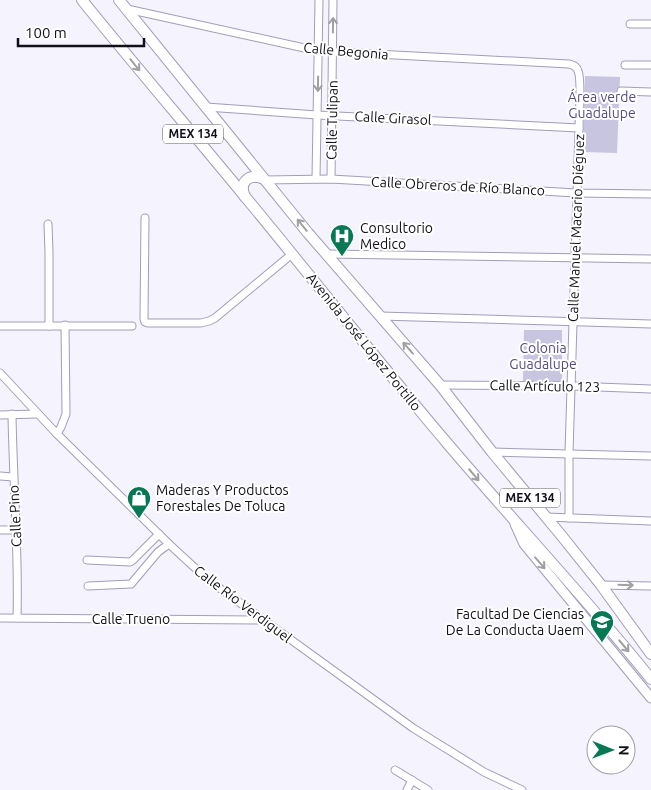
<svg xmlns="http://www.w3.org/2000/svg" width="651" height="790" viewBox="0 0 651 790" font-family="Ubuntu,sans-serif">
<rect width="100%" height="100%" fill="#f4f3fe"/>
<g fill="#c7c5e0">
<path d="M 585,76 L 620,77 L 617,153 L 583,152 Z"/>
<path d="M 524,330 L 562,330 L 562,382 L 523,381 Z"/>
</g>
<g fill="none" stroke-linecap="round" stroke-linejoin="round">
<g stroke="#a09eb8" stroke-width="9">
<g id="minor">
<path d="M 127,9 L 318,51 L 569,64 C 574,65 577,67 578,71 C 582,79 579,116 579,128 L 569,453 L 569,518"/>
<path d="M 630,24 L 651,24"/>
<path d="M 625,65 L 651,65"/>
<path d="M 621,91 L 651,92"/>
<path d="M 206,107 L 317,115 L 579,128"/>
<path d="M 316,179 L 319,0"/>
<path d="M 331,179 L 333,0"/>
<path d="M 265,180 L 331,179 L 576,193 L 651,194"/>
<path d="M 145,218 L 144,319 L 145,322 L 148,323 L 201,323 L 209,321 L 215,318 L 292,254"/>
<path d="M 48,224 L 49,252 L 49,326"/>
<path d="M 328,254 L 651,259"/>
<path d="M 380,316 L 651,324"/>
<path d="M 0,326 L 132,326"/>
<path d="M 0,373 L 57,434 L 169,544 L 207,579 L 413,728 L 484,772 L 522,790"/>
<path d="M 440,385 L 572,386 L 651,389"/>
<path d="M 12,414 C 13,482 19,550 17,618"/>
<path d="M 0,415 L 37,414"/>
<path d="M 57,434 L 61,427 L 66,414 L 65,325"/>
<path d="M 492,452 L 651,456"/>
<path d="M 0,476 L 13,477"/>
<path d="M 546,517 L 651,521"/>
<path d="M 0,530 L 16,530"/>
<path d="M 87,560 L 130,562 L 133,560 L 159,534"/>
<path d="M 601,585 L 651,586"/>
<path d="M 88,586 L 131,584 L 158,552 L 169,544"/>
<path d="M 0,618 L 262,620"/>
<path d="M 395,770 L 428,790"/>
<path d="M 407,790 L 412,780"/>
</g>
</g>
<g stroke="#a09eb8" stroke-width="11">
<path id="tertiary" d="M 515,524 L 524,544 L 651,698"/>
</g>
<g stroke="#a09eb8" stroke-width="12">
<g id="primary">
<path d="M 82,0 C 136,67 192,132 247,199 C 314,280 379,363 447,443 C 514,522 586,598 651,679"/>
<path d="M 119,0 L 308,233 L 440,385 L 492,452 L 561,535 L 601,585 L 651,654"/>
<path d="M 245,197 C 238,181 250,173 264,179"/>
</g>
</g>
<use href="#minor" stroke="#fff" stroke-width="7"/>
<use href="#tertiary" stroke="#fff" stroke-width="9"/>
<use href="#primary" stroke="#fff" stroke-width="10"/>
</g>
<defs><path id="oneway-shaft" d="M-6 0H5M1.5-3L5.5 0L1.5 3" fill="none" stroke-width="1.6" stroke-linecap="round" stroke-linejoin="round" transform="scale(1.25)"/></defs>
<g stroke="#a09fa3">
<use href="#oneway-shaft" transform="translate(333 25) rotate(-89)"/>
<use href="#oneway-shaft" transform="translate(135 65) rotate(51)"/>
<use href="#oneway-shaft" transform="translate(318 84) rotate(91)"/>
<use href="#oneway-shaft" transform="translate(302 225) rotate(-129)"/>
<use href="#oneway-shaft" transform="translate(408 348) rotate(-131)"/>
<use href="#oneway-shaft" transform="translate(474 475) rotate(50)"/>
<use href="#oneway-shaft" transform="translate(540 563) rotate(49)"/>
<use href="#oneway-shaft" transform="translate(626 585) rotate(2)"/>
<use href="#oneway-shaft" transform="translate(624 646) rotate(50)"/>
</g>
<defs>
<g id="hospital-pin" transform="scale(1.25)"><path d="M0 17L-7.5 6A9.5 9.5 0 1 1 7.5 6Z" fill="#067853" stroke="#fff"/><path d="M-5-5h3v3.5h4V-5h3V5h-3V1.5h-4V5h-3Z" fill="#fff"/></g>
<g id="shop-pin" transform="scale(1.25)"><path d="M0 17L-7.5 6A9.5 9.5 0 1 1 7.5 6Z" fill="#067853" stroke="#fff"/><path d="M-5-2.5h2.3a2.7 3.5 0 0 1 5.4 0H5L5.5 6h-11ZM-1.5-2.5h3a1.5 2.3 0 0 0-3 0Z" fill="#fff"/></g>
<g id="university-pin" transform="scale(1.25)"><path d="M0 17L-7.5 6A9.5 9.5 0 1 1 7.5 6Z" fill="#067853" stroke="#fff"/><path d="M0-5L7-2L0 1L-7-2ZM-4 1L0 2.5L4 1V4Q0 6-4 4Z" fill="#fff"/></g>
</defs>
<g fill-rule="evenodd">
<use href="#hospital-pin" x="342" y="236"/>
<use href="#shop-pin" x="139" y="498"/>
<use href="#university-pin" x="602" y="622"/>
</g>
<g text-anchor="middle" stroke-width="4" stroke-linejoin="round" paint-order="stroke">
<g fill="#fff" stroke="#58585f" stroke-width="1">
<rect x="163" y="124.5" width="60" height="19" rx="4"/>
<rect x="500" y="488.5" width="60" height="19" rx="4"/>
</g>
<g font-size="12" font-weight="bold" fill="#11101a">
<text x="193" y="138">MEX 134</text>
<text x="530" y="502">MEX 134</text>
</g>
<g font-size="14" fill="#11101a" stroke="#fff">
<text transform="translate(346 51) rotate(5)" y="5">Calle Begonia</text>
<text transform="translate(393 118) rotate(3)" y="5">Calle Girasol</text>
<text transform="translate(332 120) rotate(-89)" y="5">Calle Tulipan</text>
<text transform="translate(458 186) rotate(3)" y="5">Calle Obreros de Río Blanco</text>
<text transform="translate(576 228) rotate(-88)" y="5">Calle Manuel Macario Diéguez</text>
<text transform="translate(364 342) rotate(51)" y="5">Avenida José López Portillo</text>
<text transform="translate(545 386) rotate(1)" y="5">Calle Artículo 123</text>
<text transform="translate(15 516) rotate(-93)" y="5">Calle Pino</text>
<text transform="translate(243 604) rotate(37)" y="5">Calle Río Verdiguel</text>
<text x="131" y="624">Calle Trueno</text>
</g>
<g font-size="14" fill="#544b84" stroke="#fff">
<text x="602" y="102">Área verde<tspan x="602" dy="16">Guadalupe</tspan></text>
<text x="543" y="353">Colonia<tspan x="543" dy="16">Guadalupe</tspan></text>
</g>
<g font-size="14" fill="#11101a" stroke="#fff" text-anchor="start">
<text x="360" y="233">Consultorio<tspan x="360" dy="16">Medico</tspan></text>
<text x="156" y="495">Maderas Y Productos<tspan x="156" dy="16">Forestales De Toluca</tspan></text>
<text x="584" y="619" text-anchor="end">Facultad De Ciencias<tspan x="584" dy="16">De La Conducta Uaem</tspan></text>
</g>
</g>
<g transform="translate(611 750) rotate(91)"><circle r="24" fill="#ffffff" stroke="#a09fa3"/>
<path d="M0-4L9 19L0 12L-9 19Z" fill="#067853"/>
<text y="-8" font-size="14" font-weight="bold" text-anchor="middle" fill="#11101a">N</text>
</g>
<path d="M18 38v8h126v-8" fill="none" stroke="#11101a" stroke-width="2.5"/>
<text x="25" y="38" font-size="15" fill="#11101a" stroke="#ffffff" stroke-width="4" paint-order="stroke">100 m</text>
</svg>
